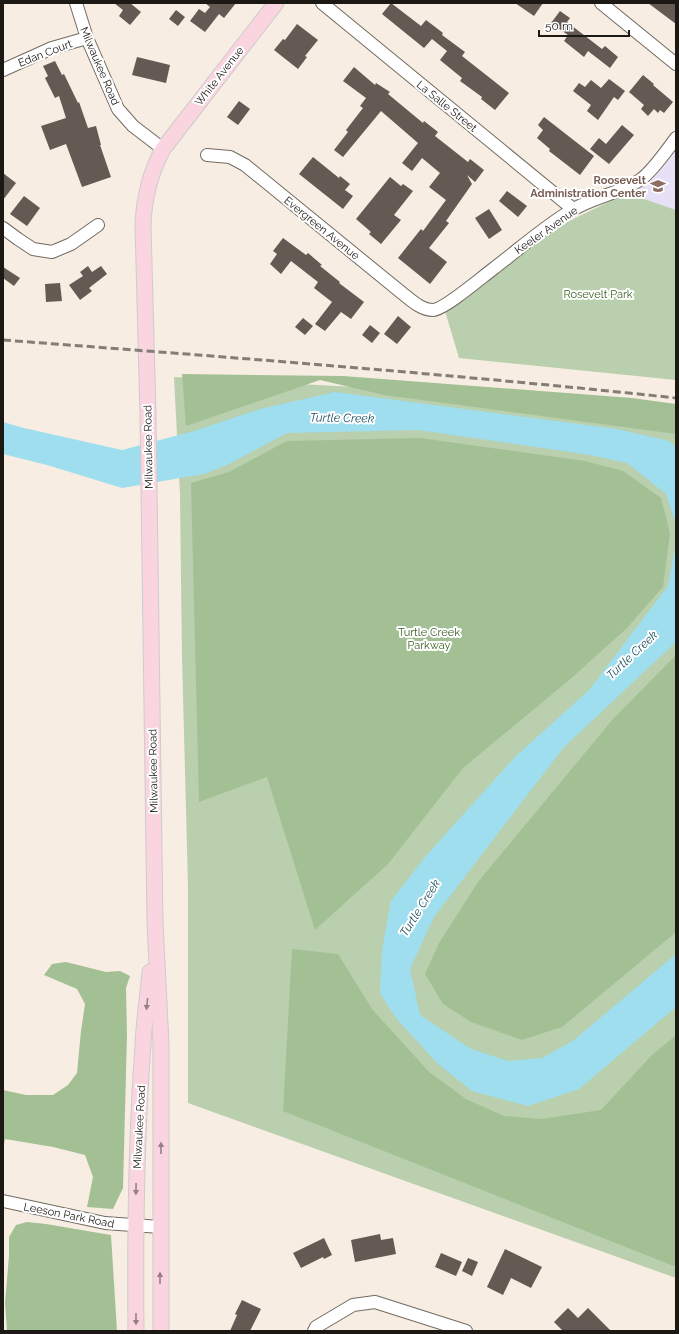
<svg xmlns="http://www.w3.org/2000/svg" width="679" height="1334" viewBox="0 0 679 1334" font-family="Raleway,sans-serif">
<rect width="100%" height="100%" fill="#f7ede2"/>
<path fill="#e6e1f7" d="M 676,150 L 676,210 L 627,193 L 652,180 Z"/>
<g fill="#b9cfae">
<path d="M 627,193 L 676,210 L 676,380 L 459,358 L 445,311 L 563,224 Z"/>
<path d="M 174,377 L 464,393 L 676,415 L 676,1278 L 188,1103 L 188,886 L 182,657 L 180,494 Z"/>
</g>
<g fill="#a3c095">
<path d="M 182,374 L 343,376 L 632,398 L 676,404 L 676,434 L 384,395 L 320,380 L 186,426 Z"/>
<path d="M 420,438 L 585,461 L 623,471 L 661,498 L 670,533 L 663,587 L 626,629 L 568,681 L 463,768 L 388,864 L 315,930 L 267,777 L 199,802 L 191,483 L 229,472 L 287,441 Z"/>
<path d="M 676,655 L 676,932 L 562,1027 L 522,1040 L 471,1022 L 443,1004 L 425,974 L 439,943 L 478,882 L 613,719 Z"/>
<path d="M 292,949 L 338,954 L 372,1009 L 429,1072 L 466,1099 L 504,1116 L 541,1119 L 601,1110 L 651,1056 L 676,1035 L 676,1267 L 283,1111 Z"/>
<path d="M 66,962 L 106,972 L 120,971 L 130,976 L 126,988 L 127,1034 L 123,1188 L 113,1209 L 87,1207 L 93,1177 L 85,1155 L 53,1147 L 5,1139 L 3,1148 L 3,1090 L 26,1095 L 53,1095 L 68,1085 L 77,1073 L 81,1031 L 85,1004 L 77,989 L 44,975 L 52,964 Z"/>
<path d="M 27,1222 L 46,1224 L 111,1235 L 117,1331 L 7,1331 L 5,1303 L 9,1256 L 9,1237 L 16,1225 Z"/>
</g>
<g fill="#9fdeee">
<path d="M 335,392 L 617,429 L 669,441 L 676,447 L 676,525 L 666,494 L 627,463 L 590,455 L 418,430 L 287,433 L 229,464 L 204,474 L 122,488 L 47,465 L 3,454 L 3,422 L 24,428 L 122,450 L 194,431 L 260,409 Z"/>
<path d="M 676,542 L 676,642 L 564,747 L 434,917 L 410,969 L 420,1015 L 471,1049 L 508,1061 L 542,1058 L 574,1040 L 676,954 L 676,1007 L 579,1089 L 528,1106 L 472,1091 L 437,1063 L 396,1018 L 380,993 L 382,950 L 391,901 L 425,857 L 515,757 L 589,690 L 668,586 Z"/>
</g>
<g fill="#655953">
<path d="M 114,3 L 130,3 L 141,12 L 130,25 L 119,16 L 123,10 Z"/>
<path d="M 205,3 L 236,3 L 224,18 L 219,14 L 205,32 L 190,21 L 199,9 L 205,13 L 210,7 Z"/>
<path d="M 391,3 L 421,26 L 426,20 L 443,33 L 442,35 L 465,52 L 462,56 L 509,93 L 495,110 L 481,99 L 482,97 L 460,81 L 462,78 L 440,60 L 447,51 L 432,39 L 424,48 L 382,14 Z"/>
<path d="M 515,3 L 543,3 L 534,16 Z"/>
<path d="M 648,3 L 676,3 L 676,24 Z"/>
<path d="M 176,10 L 185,17 L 178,26 L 169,19 Z"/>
<path d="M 560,11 L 570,18 L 567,22 L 602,49 L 605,46 L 618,57 L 610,68 L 588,51 L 584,57 L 564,41 L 568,35 L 551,23 Z"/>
<path d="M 297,24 L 318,40 L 305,56 L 307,57 L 298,69 L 274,50 L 283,39 L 285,40 Z"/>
<path d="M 137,57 L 170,65 L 166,83 L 132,75 Z"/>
<path d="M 55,61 L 62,75 L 64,74 L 78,103 L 79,102 L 88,128 L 96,126 L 101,145 L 100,145 L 111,177 L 82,187 L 66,144 L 50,150 L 41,126 L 66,118 L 59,96 L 55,98 L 45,78 L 48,76 L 43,66 Z"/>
<path d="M 354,67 L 375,85 L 376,83 L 390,92 L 388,94 L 423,123 L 424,121 L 438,132 L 435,136 L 468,162 L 470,159 L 484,170 L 475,182 L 467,175 L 472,184 L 446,221 L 449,223 L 429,248 L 447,262 L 430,284 L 398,258 L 421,229 L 423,231 L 446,200 L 429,187 L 440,173 L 422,158 L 412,171 L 402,163 L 418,143 L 381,111 L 343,157 L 334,150 L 348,132 L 346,130 L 363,108 L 360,106 L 366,98 L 343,81 Z"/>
<path d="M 643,75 L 654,84 L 653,85 L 673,102 L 664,113 L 660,110 L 658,113 L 654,109 L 648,116 L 641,109 L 644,105 L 629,92 Z"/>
<path d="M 609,79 L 625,91 L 618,100 L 614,97 L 598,120 L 587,111 L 591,105 L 573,91 L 579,83 L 585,87 L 591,80 L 601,88 Z"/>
<path d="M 239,101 L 250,109 L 238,125 L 227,117 Z"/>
<path d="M 544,117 L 594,156 L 580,175 L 549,151 L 550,149 L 537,138 L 543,130 L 538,125 Z"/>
<path d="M 622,125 L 634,135 L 609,164 L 590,149 L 599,138 L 606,144 Z"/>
<path d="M 313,157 L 339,178 L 340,176 L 350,184 L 345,190 L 353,196 L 343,209 L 299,174 Z"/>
<path d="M 3,173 L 16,183 L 3,200 Z"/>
<path d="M 390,177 L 401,186 L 403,184 L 413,191 L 394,215 L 401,220 L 381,244 L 369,234 L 371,232 L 356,219 Z"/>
<path d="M 507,191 L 527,206 L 518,217 L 499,201 Z"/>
<path d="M 24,196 L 40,208 L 27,226 L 10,214 Z"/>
<path d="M 489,209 L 502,230 L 489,239 L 475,218 Z"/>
<path d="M 283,238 L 306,255 L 308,253 L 322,265 L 320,266 L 340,282 L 339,283 L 364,302 L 351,319 L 341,312 L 325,331 L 315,324 L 332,302 L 314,288 L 318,282 L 291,261 L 281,274 L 270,264 L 277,254 L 273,251 Z"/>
<path d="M 88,266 L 92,272 L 101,266 L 107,274 L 89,288 L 92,291 L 80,300 L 69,285 L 83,276 L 80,272 Z"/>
<path d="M 3,267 L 20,278 L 14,286 L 3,278 Z"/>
<path d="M 60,283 L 62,301 L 46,302 L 45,284 Z"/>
<path d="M 398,316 L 411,327 L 397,344 L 384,334 Z"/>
<path d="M 303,318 L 313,326 L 305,335 L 295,327 Z"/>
<path d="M 370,325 L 380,333 L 372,343 L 362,335 Z"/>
<path d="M 380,1234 L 381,1240 L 393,1238 L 396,1254 L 355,1262 L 351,1240 Z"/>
<path d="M 324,1238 L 332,1255 L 324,1259 L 323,1257 L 301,1268 L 293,1253 Z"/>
<path d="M 505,1249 L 542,1267 L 531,1288 L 511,1278 L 503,1295 L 487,1287 Z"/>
<path d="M 441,1253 L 462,1262 L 456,1276 L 435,1267 Z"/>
<path d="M 468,1258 L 478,1262 L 472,1276 L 462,1271 Z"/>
<path d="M 242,1300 L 261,1309 L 250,1331 L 230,1331 L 237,1315 L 235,1314 Z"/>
<path d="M 568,1308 L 578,1318 L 588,1308 L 611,1331 L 563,1331 L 554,1322 Z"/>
</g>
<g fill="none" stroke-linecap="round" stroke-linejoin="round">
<g stroke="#736b61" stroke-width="14">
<g id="minor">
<path d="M 76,3 L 87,38 L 118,109 L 133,126 L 163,149"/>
<path d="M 322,3 L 573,209"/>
<path d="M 601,3 L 676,64"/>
<path d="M 3,70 L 52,48 L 87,38"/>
<path d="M 207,155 L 230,157 L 245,165 L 402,293 C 411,300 421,310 433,310 C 445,309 482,277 493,269 C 518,250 547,224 574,209 C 595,197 620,193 640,180 C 652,172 667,150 676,138"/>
<path d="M 3,228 L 18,239 L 33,249 L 52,252 L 71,244 L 98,225"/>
<path d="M 3,1201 L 105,1223 L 160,1227"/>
<path d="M 314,1331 L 316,1327 L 353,1305 L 375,1302 L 466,1331"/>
</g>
</g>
<g stroke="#cdcccc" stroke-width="17">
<g id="major">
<path d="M 136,1331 C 135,1235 136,1140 143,1045 C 144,1020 148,996 150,972"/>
<path d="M 161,1331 L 161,1044 L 155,923 L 148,415 L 143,225 C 144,197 150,173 163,149 L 276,3"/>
</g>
</g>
<use href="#minor" stroke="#fff" stroke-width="12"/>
<use href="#major" stroke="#fad4df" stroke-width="15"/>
<path stroke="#837d75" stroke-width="3" stroke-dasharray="8 4" stroke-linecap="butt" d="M 3,340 C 227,357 452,374 676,398"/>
</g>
<defs><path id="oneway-solid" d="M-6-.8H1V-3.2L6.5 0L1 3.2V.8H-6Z"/></defs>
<g fill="#968084">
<use href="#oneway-solid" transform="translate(147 1004) rotate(96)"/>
<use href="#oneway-solid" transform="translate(161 1148) rotate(-90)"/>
<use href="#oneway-solid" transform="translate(136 1189) rotate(91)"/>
<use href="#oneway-solid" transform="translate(160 1278) rotate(-90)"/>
<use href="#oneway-solid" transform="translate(136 1319) rotate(90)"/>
</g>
<defs>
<g id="school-bare" transform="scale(1.2)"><path d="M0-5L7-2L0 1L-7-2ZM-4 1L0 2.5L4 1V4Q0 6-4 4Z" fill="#8d6e63" stroke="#fff" stroke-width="2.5" paint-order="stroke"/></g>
</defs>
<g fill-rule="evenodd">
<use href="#school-bare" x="658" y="186"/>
</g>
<g text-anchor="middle" stroke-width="4" stroke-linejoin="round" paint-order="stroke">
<g font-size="11" fill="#1c1915" stroke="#fff">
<text transform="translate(45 53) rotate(-21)" y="4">Edan Court</text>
<text transform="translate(100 66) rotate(67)" y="4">Milwaukee Road</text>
<text transform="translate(219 76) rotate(-52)" y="4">White Avenue</text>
<text transform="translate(447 106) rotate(39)" y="4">La Salle Street</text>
<text transform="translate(322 228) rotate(39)" y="4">Evergreen Avenue</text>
<text transform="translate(546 230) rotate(-35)" y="4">Keeler Avenue</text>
<text transform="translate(148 447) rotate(-91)" y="4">Milwaukee Road</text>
<text transform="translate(153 771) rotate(-91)" y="4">Milwaukee Road</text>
<text transform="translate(139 1127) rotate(-87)" y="4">Milwaukee Road</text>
<text transform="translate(69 1215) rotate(11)" y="4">Leeson Park Road</text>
</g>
<g font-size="11" font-weight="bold" fill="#785e54" stroke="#fff" text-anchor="end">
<text x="646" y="184">Roosevelt<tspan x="646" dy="13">Administration Center</tspan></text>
</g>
<g font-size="11" fill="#3c6025" stroke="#fff">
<text x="598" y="298">Rosevelt Park</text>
<text x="429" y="636">Turtle Creek<tspan x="429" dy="13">Parkway</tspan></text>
</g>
<g font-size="12" font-style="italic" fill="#1d515e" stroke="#fff">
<text transform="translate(342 418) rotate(1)" y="4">Turtle Creek</text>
<text transform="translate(632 655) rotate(-43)" y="4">Turtle Creek</text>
<text transform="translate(420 908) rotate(-58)" y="4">Turtle Creek</text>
</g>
</g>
<rect width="679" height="1334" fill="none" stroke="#1c1915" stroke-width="8"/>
<path d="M539 30v6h90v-6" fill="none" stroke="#1c1915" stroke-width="2"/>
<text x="545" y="30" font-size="12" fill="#1c1915" stroke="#ffffff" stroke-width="3" paint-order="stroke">50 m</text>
</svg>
